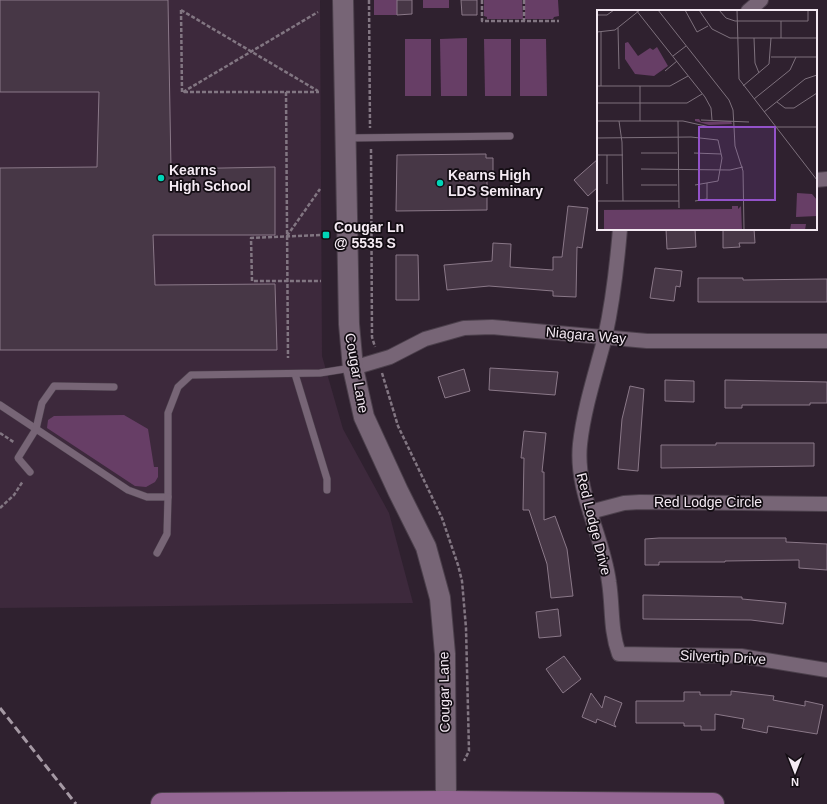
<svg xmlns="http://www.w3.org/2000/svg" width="827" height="804" viewBox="0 0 827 804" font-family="Arial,sans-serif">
<rect width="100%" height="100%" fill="#2f212f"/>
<path fill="#3d293c" d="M 0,0 L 320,0 L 322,356 L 343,429 L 389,513 L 413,603 L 0,608 Z"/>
<g fill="#673e66">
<rect x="374" y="0" width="23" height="15"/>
<rect x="423" y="0" width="26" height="8"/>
<path d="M 484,0 L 522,0 L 523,19 L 487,19 L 487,17 L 484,16 Z"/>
<path d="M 525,0 L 558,0 L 559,16 L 554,17 L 553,19 L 525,19 Z"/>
<path d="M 467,38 L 467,96 L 441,96 L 440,39 Z"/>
<rect x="405" y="39" width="26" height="57"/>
<path d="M 484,39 L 511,39 L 511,96 L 485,96 Z"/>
<path d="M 520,39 L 546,39 L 547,96 L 520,96 Z"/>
<path d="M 124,415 L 148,429 L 154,467 L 158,467 L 158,477 L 155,482 L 146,487 L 135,486 L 47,428 L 48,420 L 54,416 Z"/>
</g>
<g fill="#473746" stroke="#8a7888">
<path d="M 0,0 L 168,0 L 171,169 L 275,167 L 275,235 L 153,235 L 155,285 L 275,284 L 277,350 L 0,350 L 0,168 L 97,167 L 99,92 L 0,92 Z"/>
<path d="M 397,0 L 412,0 L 412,14 L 397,15 Z"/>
<path d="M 461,0 L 477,0 L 477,15 L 462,15 Z"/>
<path d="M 486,154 L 486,158 L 493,158 L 493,172 L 487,172 L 487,210 L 396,211 L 397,155 Z"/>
<path d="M 598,159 L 598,187 L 588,196 L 574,180 Z"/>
<path d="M 568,206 L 588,208 L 582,248 L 577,247 L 576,297 L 553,296 L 553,291 L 489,286 L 447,290 L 444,265 L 492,261 L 493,243 L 511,244 L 510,267 L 553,270 L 553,257 L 562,257 Z"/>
<path d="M 666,229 L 695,229 L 696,247 L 667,249 Z"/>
<path d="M 723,229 L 754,229 L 755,243 L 739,243 L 740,247 L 723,248 Z"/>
<path d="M 396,255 L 418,255 L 419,300 L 396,300 Z"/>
<path d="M 655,268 L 682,271 L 680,287 L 676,286 L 674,301 L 650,298 Z"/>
<path d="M 698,278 L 743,278 L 743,280 L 827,279 L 827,302 L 698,302 Z"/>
<path d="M 490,368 L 558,372 L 555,395 L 489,390 Z"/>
<path d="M 464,369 L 470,391 L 445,398 L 438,377 Z"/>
<path d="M 665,380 L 694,381 L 694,402 L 665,401 Z"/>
<path d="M 725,380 L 827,382 L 827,403 L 810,403 L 810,405 L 742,405 L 742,408 L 725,408 Z"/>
<path d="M 630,386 L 644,389 L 638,471 L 618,469 L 622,419 Z"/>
<path d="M 524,431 L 546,433 L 542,472 L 544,472 L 544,520 L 555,516 L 567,549 L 573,596 L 551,598 L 547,564 L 529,510 L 523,510 L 524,458 L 521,458 Z"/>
<path d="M 716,443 L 814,443 L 814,466 L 661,468 L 661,445 L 716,445 Z"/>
<path d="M 659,538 L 786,538 L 786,542 L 827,544 L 827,570 L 799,568 L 799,560 L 725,561 L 725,562 L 659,562 L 659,565 L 645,565 L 645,539 Z"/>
<path d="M 643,595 L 742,597 L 742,599 L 786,603 L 783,624 L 751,620 L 643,619 Z"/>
<path d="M 558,609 L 561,636 L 539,638 L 536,612 Z"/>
<path d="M 564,656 L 581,679 L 563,693 L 546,669 Z"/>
<path d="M 731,691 L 774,696 L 773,700 L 805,706 L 805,701 L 823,705 L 817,734 L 768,726 L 767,733 L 742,728 L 744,719 L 715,714 L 715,730 L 701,730 L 701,726 L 684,726 L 684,723 L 636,723 L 636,701 L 684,701 L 684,692 L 700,692 L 700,695 L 731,695 Z"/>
<path d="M 591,693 L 602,708 L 605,696 L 622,703 L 614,724 L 616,727 L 597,719 L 596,723 L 582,717 Z"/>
</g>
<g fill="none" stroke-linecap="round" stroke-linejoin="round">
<g stroke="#4c404c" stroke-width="8">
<g id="service">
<path d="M 347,138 L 510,136"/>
<path d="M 295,374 L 327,479 L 327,490"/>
<path d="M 0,405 L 128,490 L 147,497 L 168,497 L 168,413 L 178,387 L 191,375 L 320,373 L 351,368"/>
<path d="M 30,472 L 18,458 L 36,429 L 42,403 L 54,386 L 114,387"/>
<path d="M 157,553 L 167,534 L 168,497"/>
</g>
</g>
<g stroke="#4c404c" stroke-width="16">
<g id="minor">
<path d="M 748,11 L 761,0"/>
<path d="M 816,180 L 827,179"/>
<path d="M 620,229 C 617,265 613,301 605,337 C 596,372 584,408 580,444 C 575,492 603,535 609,582 C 613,608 610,629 619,654 L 741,656 L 827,670"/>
<path d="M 353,368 L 390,357 L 425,339 L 464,328 L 492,327 L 647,341 L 827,341"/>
<path d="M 590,512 L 624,503 L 640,502 L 827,504"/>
</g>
</g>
<g stroke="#4c404c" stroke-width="22">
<path id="secondary" d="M 343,0 L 349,324 L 353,368 L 364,417 L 398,491 L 426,547 L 440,598 L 445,654 L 446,802"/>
</g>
<g stroke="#4c404c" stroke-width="24">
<path id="primary" d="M 162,804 L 446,802 L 713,804"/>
</g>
<g stroke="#827682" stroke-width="2.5" stroke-dasharray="4 2" stroke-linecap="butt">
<path d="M 369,0 L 370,128"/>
<path d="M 482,0 L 482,21 L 559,21"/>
<path d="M 524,0 L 524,21"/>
<path d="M 181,10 L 182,92 L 319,92"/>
<path d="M 181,10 L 318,91"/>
<path d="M 183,92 L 318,12"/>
<path d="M 286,92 L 288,358"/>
<path d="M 371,149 L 372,337 L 375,347"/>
<path d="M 320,235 L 251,238 L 252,281 L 321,281"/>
<path d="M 287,236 L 320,189"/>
<path d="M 382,373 L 398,426 L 442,518 L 458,565 L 462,581 L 466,628 L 469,751 L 464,761"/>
<path d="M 0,433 L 15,443"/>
<path d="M 0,508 L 14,495 L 23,481"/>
</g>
<use href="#service" stroke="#776576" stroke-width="7"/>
<use href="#minor" stroke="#776576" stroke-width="14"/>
<use href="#secondary" stroke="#776576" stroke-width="20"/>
<use href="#primary" stroke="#946693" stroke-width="22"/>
<path stroke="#a599a4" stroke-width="3" stroke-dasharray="8 4" stroke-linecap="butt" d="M 0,708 L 76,804"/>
</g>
<g fill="#00d5b7" stroke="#130d13" stroke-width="1.5">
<circle cx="161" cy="178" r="4"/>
<circle cx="440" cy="183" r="4"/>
<rect x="322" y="231" width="8" height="8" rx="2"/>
</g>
<g text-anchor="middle" stroke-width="3.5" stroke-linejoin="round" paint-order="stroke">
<g font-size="14" font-weight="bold" fill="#f4eaf3" stroke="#130d13" text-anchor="start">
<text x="169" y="175">Kearns<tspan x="169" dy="16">High School</tspan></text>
<text x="448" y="180">Kearns High<tspan x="448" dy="16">LDS Seminary</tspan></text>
<text x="334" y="232">Cougar Ln<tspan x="334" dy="16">@ 5535 S</tspan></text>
</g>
<g font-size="14" fill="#f4eaf3" stroke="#130d13">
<text transform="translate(586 335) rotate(5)" y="5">Niagara Way</text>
<text transform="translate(357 373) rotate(80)" y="5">Cougar Lane</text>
<text x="708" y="507">Red Lodge Circle</text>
<text transform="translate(594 524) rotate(76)" y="5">Red Lodge Drive</text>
<text transform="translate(723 657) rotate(3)" y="5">Silvertip Drive</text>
<text transform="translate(444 692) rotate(-91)" y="5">Cougar Lane</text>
</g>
</g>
<g transform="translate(597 10)">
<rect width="220" height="220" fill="#2f212f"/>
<path d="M 31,32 L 41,46 L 53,38 L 56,40 L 60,37 L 71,56 L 57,66 L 38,64 L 28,49 L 28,33 ZM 98,109 L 102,109 L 104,112 L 134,111 L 135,114 L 112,115 L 98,111 ZM 200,183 L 215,184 L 220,190 L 220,206 L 199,207 ZM 135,196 L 141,196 L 141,199 L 144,196 L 145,220 L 7,220 L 7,200 L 0,200 L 135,199 ZM 194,214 L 209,214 L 208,220 L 193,220 Z" fill="#673e66"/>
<path fill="none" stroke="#7e717d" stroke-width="1" d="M 39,0 L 108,87 L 114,98 L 115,110M 61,0 L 132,90 L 136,100 L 137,117M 88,0 L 100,22 L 111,16M 102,0 L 115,19 L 133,28 L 220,28M 122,0 L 129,8 L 138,11 L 211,11 L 211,0M 140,0 L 142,69 L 220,170M 0,5 L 10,5 L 17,0M 184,11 L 184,28M 21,18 L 22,59M 0,22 L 18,20 L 43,0M 4,22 L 4,76M 157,28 L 158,53 L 162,63M 76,46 L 89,36M 174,47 L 220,47M 68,61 L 80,51M 0,76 L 73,76 L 91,66M 43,76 L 43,111M 146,76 L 172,54 L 174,28M 157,89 L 193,60 L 199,47M 180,92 L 188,98 L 197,98 L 220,83M 0,93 L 90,93 L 105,84M 167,102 L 208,69 L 220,65M 104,110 L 152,112M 0,111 L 86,111 L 113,117 L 220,117M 22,111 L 25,132 L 26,191M 81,111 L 82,198M 137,117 L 138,136 L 146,161 L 147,220M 0,128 L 94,127 L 121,130 L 125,148 L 121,171 L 98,175M 44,143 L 80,143M 97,143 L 124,144M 0,145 L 26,145M 10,145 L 10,174M 44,159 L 133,160 L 146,157M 44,175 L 80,175M 0,191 L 82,191M 98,191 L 110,189 L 110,173"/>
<path fill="#9352c9" fill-opacity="0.15" stroke="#9352c9" stroke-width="2" d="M 102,117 L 178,117 L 178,190 L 102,190 Z"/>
<rect width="220" height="220" fill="none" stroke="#f4eaf3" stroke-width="2"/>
</g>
<g transform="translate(795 772) rotate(180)" stroke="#130d13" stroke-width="3" paint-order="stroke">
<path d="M0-3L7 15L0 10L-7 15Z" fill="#f4eaf3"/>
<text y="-6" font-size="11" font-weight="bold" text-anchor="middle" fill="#f4eaf3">N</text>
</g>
</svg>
